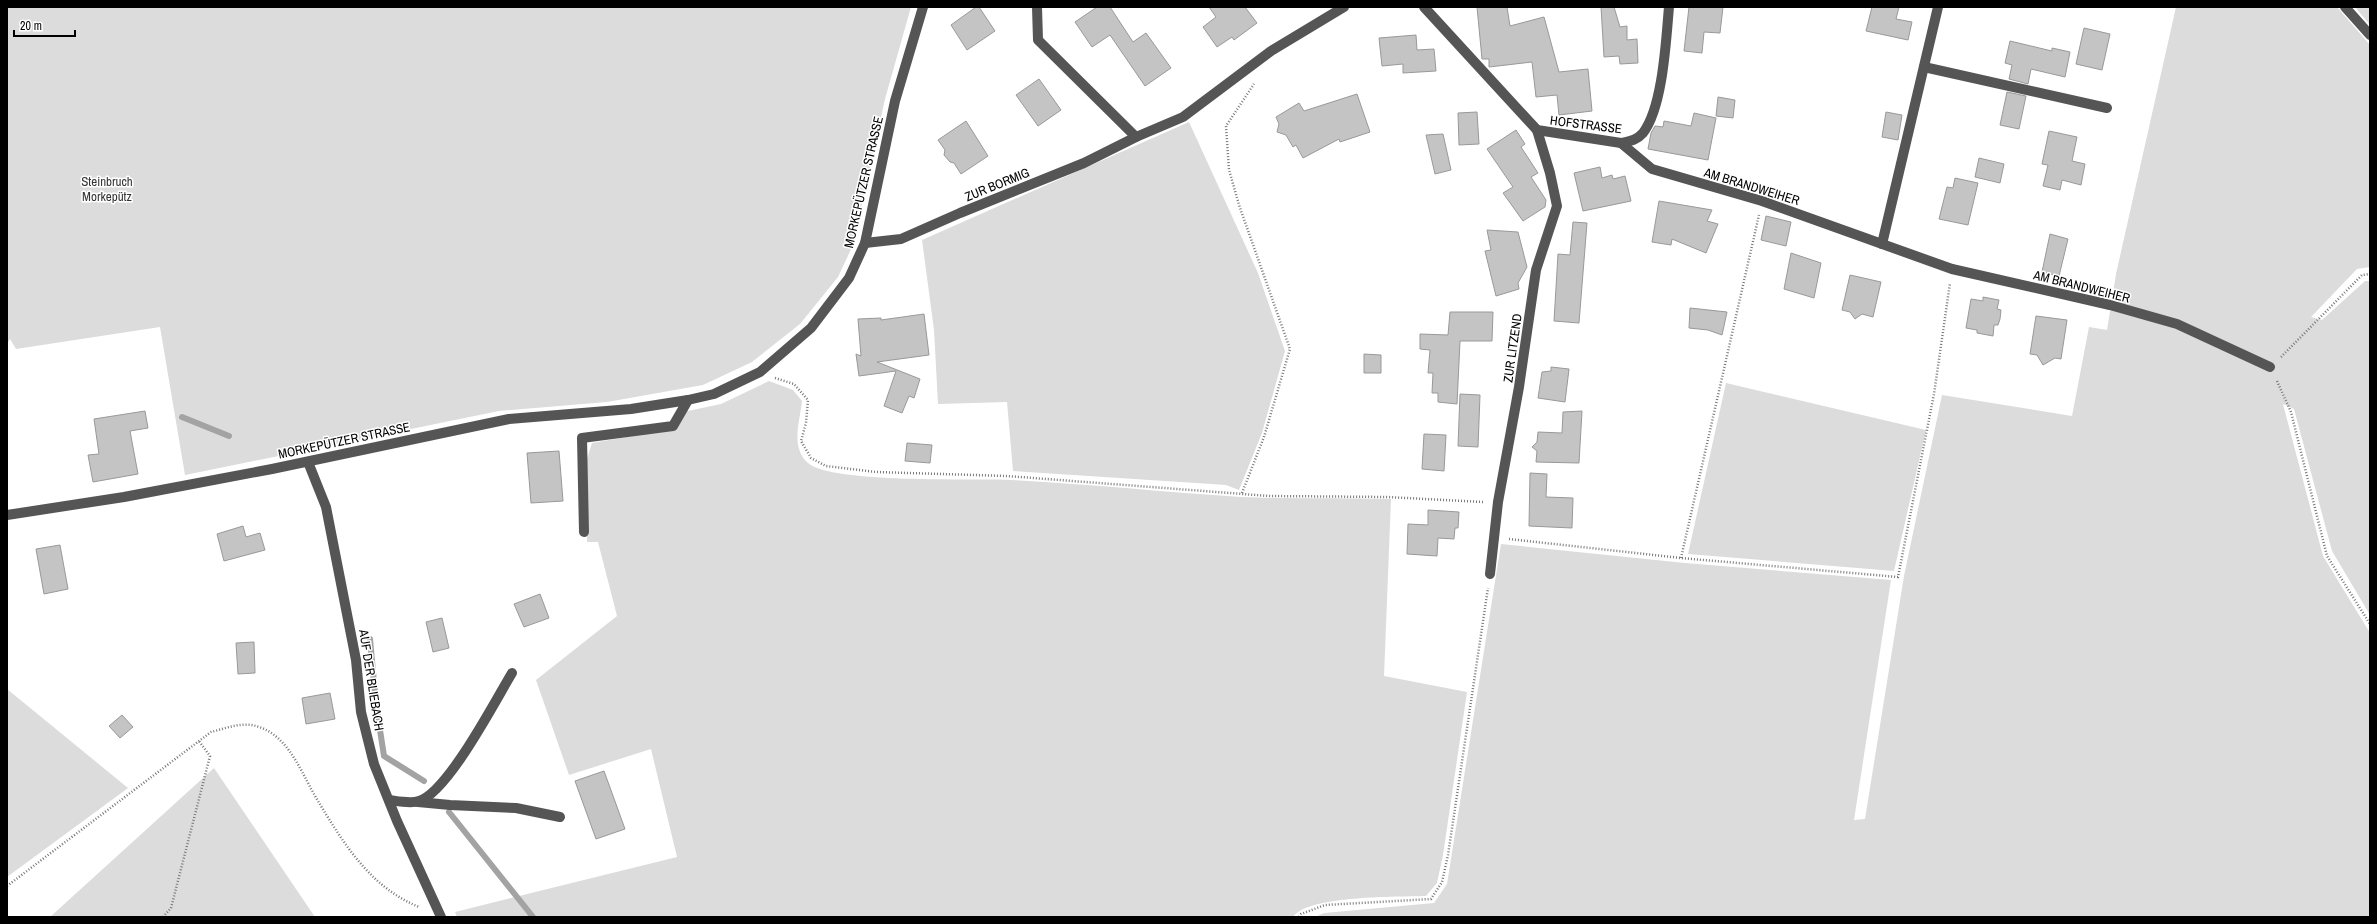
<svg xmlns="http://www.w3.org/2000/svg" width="2377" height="924" viewBox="0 0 2377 924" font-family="'Archivo Narrow',sans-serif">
<rect width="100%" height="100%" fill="#fff"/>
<g fill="#dcdcdc">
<path d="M 7,7 L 911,7 L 885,99 L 853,245 L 838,277 L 800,324 L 752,362 L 703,385 L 607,402 L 499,411 L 185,475 L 160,327 L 16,349 L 10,339 L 7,344 Z"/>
<path d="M 2176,7 L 2337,7 L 2370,45 L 2370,267 L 2357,269 L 2311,317 L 2322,320 L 2365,281 L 2370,281 L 2370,615 L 2332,551 L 2294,409 L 2283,404 L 2323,556 L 2370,633 L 2370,917 L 1315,917 L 1324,913 L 1434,903 L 1447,884 L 1501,544 L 1685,563 L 1891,580 L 1854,820 L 1865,819 L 1904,576 L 1942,395 L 2072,416 L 2089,327 L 2107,330 L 2116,274 Z"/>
<path d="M 2355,7 L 2370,7 L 2370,25 Z"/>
<path d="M 1189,122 L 1258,273 L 1285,351 L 1262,433 L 1239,490 L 1226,485 L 1013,471 L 1007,402 L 938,404 L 934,330 L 922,240 Z"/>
<path d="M 769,381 L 793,390 L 802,401 C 800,421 790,447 808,463 C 833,484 973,478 1012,480 C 1088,484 1165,492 1241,497 C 1291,499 1341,498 1391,499 L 1384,676 L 1467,692 L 1443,855 L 1437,883 L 1426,896 C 1399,897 1308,895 1293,917 L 457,917 L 455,912 L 677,857 L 651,749 L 569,775 L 536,680 L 617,616 L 598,542 L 587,542 L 586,462 L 592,443 L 673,429 L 683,412 L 721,404 Z"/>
<path d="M 1726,383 L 1926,430 L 1894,571 L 1688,554 Z"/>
<path d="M 7,689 L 128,788 L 7,877 Z"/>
<path d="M 214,768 L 315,917 L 50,917 Z"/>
</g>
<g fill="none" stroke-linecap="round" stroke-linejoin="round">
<g stroke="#a3a3a3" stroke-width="6">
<path d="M 182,417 L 229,436"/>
<path d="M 370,639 L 376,704 L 384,756 L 424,781"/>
<path d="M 449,812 L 533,917"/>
</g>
</g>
<g fill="#c4c4c4" stroke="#999">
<path d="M 976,7 L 979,7 L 995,31 L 967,50 L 951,25 Z"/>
<path d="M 1097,7 L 1110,7 L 1133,42 L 1146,33 L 1171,68 L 1145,86 L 1110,35 L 1092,47 L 1075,22 Z"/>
<path d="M 1209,7 L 1245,7 L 1257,23 L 1234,40 L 1232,37 L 1217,47 L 1203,27 L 1216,17 Z"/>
<path d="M 1477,7 L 1507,7 L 1510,26 L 1544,17 L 1559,72 L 1588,69 L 1592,111 L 1559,115 L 1557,95 L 1536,97 L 1532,62 L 1489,67 L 1489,59 L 1482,59 Z"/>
<path d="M 1601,7 L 1614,7 L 1620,27 L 1627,26 L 1627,40 L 1637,39 L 1638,63 L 1620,64 L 1619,56 L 1604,57 Z"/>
<path d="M 1689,7 L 1723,7 L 1720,33 L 1704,32 L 1702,53 L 1684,51 Z"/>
<path d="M 1872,7 L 1899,7 L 1896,19 L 1912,22 L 1908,40 L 1866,31 Z"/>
<path d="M 2084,28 L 2110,34 L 2102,70 L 2076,64 Z"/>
<path d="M 1416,35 L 1417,50 L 1434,49 L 1436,71 L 1403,73 L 1403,64 L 1382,66 L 1379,38 Z"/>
<path d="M 2010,41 L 2052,51 L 2052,48 L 2070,52 L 2065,77 L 2031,69 L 2028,84 L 2009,79 L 2012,65 L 2005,63 Z"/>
<path d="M 1039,79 L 1061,110 L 1038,126 L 1016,95 Z"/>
<path d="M 2007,92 L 2026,96 L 2019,129 L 2000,125 Z"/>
<path d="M 1357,94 L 1370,132 L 1340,142 L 1339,139 L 1303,158 L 1296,145 L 1293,147 L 1286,135 L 1277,132 L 1279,124 L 1276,117 L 1299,103 L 1304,111 Z"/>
<path d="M 1718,97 L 1735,100 L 1733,118 L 1716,116 Z"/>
<path d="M 1477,112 L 1479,144 L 1459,145 L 1458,113 Z"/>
<path d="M 1886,112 L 1902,115 L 1898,140 L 1882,137 Z"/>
<path d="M 1694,113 L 1716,118 L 1708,160 L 1648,149 L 1651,133 L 1655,126 L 1663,127 L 1664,121 L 1691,126 Z"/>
<path d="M 966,121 L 988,156 L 961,174 L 954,163 L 950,162 L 944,155 L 945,150 L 938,140 Z"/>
<path d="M 1516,130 L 1525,144 L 1521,147 L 1538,173 L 1531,177 L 1546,200 L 1545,207 L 1523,221 L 1503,193 L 1513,187 L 1487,149 Z"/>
<path d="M 2049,131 L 2077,137 L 2072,161 L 2085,164 L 2081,185 L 2062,180 L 2060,190 L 2043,186 L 2048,165 L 2042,164 Z"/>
<path d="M 1443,134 L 1451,170 L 1435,174 L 1426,135 Z"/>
<path d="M 1979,158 L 2004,164 L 2000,183 L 1975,177 Z"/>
<path d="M 1600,167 L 1602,178 L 1612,175 L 1613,179 L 1625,176 L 1631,201 L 1583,211 L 1574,173 Z"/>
<path d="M 1955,178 L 1978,183 L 1968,225 L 1939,219 L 1947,187 L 1953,188 Z"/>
<path d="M 1659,201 L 1712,210 L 1707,221 L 1718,224 L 1706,253 L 1672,239 L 1671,245 L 1652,242 Z"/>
<path d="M 1766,216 L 1791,222 L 1786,246 L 1761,240 Z"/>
<path d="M 1573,222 L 1587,223 L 1579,323 L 1554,321 L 1558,254 L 1570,255 Z"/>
<path d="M 1487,230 L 1518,232 L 1527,267 L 1518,283 L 1519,289 L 1496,296 L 1485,251 L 1491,250 Z"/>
<path d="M 2050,234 L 2068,239 L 2059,276 L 2042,272 Z"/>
<path d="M 1791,253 L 1821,263 L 1814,298 L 1784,289 Z"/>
<path d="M 1850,275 L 1881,282 L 1873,317 L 1862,314 L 1855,319 L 1850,312 L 1842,310 Z"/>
<path d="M 1983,297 L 1999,300 L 1997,309 L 2001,310 L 2000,319 L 1998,325 L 1994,325 L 1993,336 L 1977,333 L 1977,330 L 1966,328 L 1971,299 L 1983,301 Z"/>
<path d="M 1690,308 L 1727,312 L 1722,335 L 1708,330 L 1689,328 Z"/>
<path d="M 1450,312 L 1493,312 L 1492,341 L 1460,341 L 1457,404 L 1438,402 L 1438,393 L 1432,393 L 1433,373 L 1428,373 L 1430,350 L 1420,349 L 1420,334 L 1448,335 Z"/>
<path d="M 924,314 L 929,355 L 877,362 L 920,379 L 914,398 L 909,396 L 902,413 L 884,406 L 896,371 L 859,376 L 856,354 L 861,356 L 858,319 L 881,318 L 881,320 Z"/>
<path d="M 2036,316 L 2067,320 L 2061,359 L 2055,358 L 2043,365 L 2037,355 L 2030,354 Z"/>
<path d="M 1364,354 L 1381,355 L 1381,373 L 1364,373 Z"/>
<path d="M 1551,367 L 1569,369 L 1565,402 L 1538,398 L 1542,372 L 1551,371 Z"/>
<path d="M 1460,394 L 1480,395 L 1478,447 L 1458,446 Z"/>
<path d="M 145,411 L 148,428 L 130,431 L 138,474 L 93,482 L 88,455 L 99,454 L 94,419 Z"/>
<path d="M 1582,411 L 1579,463 L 1536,462 L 1537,451 L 1532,447 L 1537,442 L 1538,432 L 1562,433 L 1563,412 Z"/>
<path d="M 1424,434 L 1446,435 L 1444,471 L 1422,469 Z"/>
<path d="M 907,443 L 932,445 L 930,463 L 905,461 Z"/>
<path d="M 559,451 L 563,501 L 531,503 L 527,453 Z"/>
<path d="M 1530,473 L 1547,474 L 1546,497 L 1573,498 L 1572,528 L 1529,526 Z"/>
<path d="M 1428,510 L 1459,512 L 1458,528 L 1455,528 L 1454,539 L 1438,538 L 1437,556 L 1407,554 L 1408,524 L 1428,525 Z"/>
<path d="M 243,526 L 246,537 L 260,533 L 265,550 L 224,561 L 217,534 Z"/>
<path d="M 60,545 L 68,589 L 44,594 L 36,549 Z"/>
<path d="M 540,594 L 549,618 L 524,627 L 514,604 Z"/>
<path d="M 442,618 L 449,648 L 433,652 L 426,622 Z"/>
<path d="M 254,642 L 255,673 L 238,674 L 236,643 Z"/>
<path d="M 330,693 L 335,719 L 306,724 L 302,698 Z"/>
<path d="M 122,715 L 133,727 L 120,738 L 109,726 Z"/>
<path d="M 604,771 L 625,829 L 596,839 L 575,781 Z"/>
</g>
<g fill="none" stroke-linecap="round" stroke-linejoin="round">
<g stroke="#777" stroke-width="2.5" stroke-dasharray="1 2" stroke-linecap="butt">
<path d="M 2281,357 L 2362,275 L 2370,274"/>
<path d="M 775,378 L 794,384 L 808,400 L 806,423 L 801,441 L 811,458 L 826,466 L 876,472 L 1007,476 L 1269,496 L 1387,497 L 1483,502"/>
<path d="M 2277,381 L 2291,412 L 2327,556 L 2370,624"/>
<path d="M 1242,493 L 1264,437 L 1290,349 L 1240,208 L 1229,170 L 1226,126 L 1254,84"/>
<path d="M 1509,539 L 1681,558 L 1898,577 L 1934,394 L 1950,283"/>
<path d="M 1681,558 L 1759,215"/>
<path d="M 7,886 L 211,732 C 227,728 243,721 259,727 C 290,737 302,775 318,801 C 344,844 370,887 419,907"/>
<path d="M 163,917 L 171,908 L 210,756 L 199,741"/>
<path d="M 1299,917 L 1301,914 L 1325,905 L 1431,899 L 1442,882 L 1448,855 L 1488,588"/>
</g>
<g stroke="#555" stroke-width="10">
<path d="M 1037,7 L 1038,40 L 1136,137"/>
<path d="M 1424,7 L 1537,130 L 1621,143 C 1630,141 1637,140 1643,133 C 1663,107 1666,40 1669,7"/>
<path d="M 2345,7 L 2370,35"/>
<path d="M 1924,67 L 2107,108"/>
<path d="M 1621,143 L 1652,169 L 1762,201 L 1952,269 L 2110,305 L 2177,324 L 2270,367"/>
<path d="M 865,243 L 901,239 L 960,213 L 1084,163 L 1136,137 L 1183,117 L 1271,51 L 1344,7"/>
<path d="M 1882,244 L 1938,7"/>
<path d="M 308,462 L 326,507 L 356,660 L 361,712 L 374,764 L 397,821 L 441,917"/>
<path d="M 7,515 L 124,497 L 272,469 L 509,419 L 631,409 L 688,400 L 714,394 L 760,372 L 811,328 L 849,278 L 865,243 L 895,101 L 923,7"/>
<path d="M 584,532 L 582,438 L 673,426 L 688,400"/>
<path d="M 1490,574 L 1498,502 L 1519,387 L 1536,270 L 1557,206 L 1550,173 L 1537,130"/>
<path d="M 389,800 C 397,801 411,804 419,801 C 448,792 495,701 512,673"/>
<path d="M 418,802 L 450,805 L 516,808 L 560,817"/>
</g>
</g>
<g text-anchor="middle" stroke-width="3" stroke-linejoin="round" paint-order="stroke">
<g font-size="13" fill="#000" stroke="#fff">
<text transform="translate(1586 124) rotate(7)" y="5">HOFSTRASSE</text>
<text transform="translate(863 182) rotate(-77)" y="5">MORKEPÜTZER STRASSE</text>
<text transform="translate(997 184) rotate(-22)" y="5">ZUR BORMIG</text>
<text transform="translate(1752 186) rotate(17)" y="5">AM BRANDWEIHER</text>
<text transform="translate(2082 286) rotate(14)" y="5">AM BRANDWEIHER</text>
<text transform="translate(1512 348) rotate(-82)" y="5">ZUR LITZEND</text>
<text transform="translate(344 440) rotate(-12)" y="5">MORKEPÜTZER STRASSE</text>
<text transform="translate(372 680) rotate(81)" y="5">AUF DER BLIEBACH</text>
</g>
<g font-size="13" fill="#333" stroke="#fff">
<text x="107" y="186">Steinbruch<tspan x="107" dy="15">Morkepütz</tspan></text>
</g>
</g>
<rect width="2377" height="924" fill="none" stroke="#000000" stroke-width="16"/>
<path d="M14 30v6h61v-6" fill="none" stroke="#000000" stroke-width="2"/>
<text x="20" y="30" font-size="12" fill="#000000" stroke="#ffffff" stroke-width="3" paint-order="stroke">20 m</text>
</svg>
